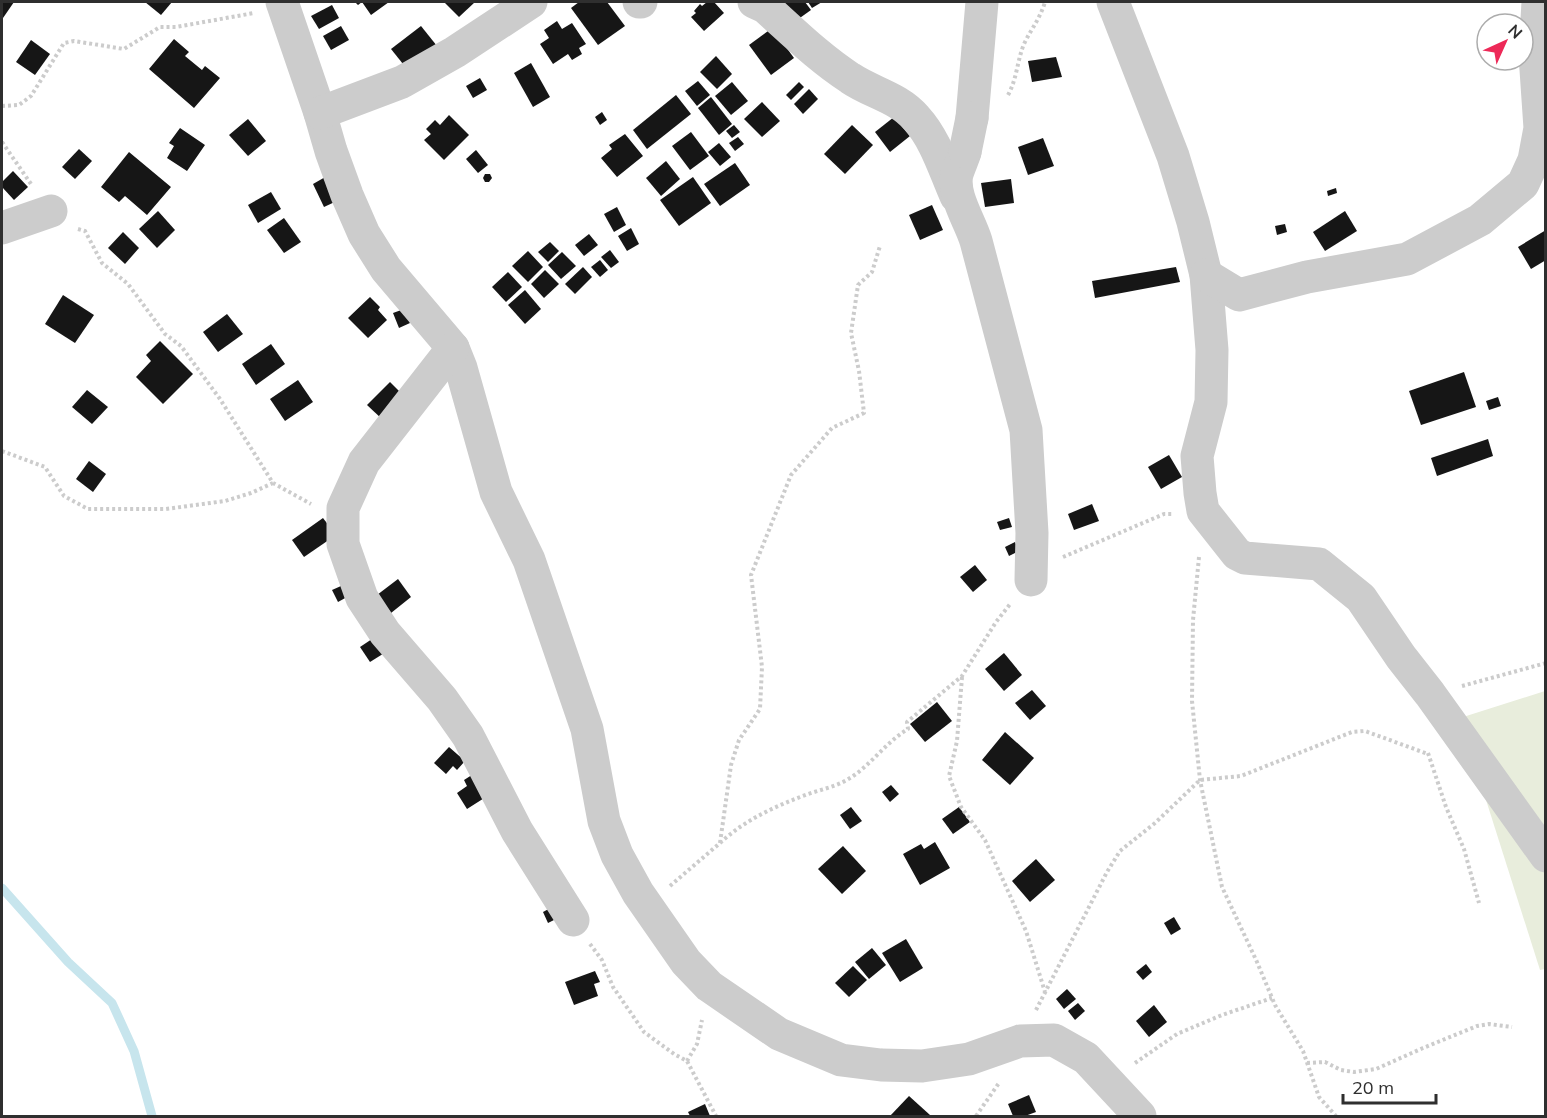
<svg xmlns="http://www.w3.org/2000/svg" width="1547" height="1118" viewBox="0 0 1547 1118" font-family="Mulish,sans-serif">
<rect width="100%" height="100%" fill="#fff"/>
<path fill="#e8eddc" d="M 1545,691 L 1545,969 L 1540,970 L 1460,718 Z"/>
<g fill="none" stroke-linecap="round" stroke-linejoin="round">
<path stroke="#c7e5ed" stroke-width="9" d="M 2,888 L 68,962 L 112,1003 L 134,1051 L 152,1116"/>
</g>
<g fill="#161616">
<path d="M 2,2 L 14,2 L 3,18 L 2,17 Z"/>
<path d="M 145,2 L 172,2 L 161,15 Z"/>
<path d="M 355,2 L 389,2 L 371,15 L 362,2 L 358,5 Z"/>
<path d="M 444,2 L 475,2 L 459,17 Z"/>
<path d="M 579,2 L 607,2 L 625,26 L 598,45 L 571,8 Z"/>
<path d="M 707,2 L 714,2 L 724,13 L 704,31 L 691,17 L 696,13 L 694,11 L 700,4 L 702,6 Z"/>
<path d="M 784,2 L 805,2 L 811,10 L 797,20 Z"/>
<path d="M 808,2 L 822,2 L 812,8 Z"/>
<path d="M 332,5 L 339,18 L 319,29 L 311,16 Z"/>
<path d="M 557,21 L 562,29 L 572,23 L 586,44 L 579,48 L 582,54 L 572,60 L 568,54 L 553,64 L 540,44 L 549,38 L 544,30 Z"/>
<path d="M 341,26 L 349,40 L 331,50 L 323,36 Z"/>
<path d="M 421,26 L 437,46 L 407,69 L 391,49 Z"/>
<path d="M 772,28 L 794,58 L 771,75 L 749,45 Z"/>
<path d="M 174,39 L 189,52 L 185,56 L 202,70 L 205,66 L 220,78 L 194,108 L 149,69 Z"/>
<path d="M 31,40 L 50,54 L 35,75 L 16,62 Z"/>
<path d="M 716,56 L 732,74 L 717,89 L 700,72 Z"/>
<path d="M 1056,57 L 1062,77 L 1032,82 L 1028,61 Z"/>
<path d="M 531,63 L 550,97 L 533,107 L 514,73 Z"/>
<path d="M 480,78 L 487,90 L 473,98 L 466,86 Z"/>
<path d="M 698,81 L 710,95 L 697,106 L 685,91 Z"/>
<path d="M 732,82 L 748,101 L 731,115 L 715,96 Z"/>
<path d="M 799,82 L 804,87 L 791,100 L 786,95 Z"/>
<path d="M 809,89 L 818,99 L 803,114 L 794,104 Z"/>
<path d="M 676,95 L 691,114 L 647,149 L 633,130 Z"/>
<path d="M 711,97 L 732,124 L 719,135 L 698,108 Z"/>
<path d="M 762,102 L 780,121 L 762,137 L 744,119 Z"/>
<path d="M 602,112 L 607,120 L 600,125 L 595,117 Z"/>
<path d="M 449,115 L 469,135 L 444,160 L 424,140 L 431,134 L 426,129 L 435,120 L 440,125 Z"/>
<path d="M 894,117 L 910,136 L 890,152 L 875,132 Z"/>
<path d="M 248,119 L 266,141 L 248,156 L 229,135 Z"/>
<path d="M 734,125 L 740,132 L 732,138 L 726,131 Z"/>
<path d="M 852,125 L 873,145 L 845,174 L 824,154 Z"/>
<path d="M 180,128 L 205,145 L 187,171 L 167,158 L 174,146 L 169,143 Z"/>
<path d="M 691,132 L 709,156 L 690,170 L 672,146 Z"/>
<path d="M 625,134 L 643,156 L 617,177 L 601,158 L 612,149 L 609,145 Z"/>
<path d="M 738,137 L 744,144 L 735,151 L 729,143 Z"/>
<path d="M 1043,138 L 1054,166 L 1028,175 L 1018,147 Z"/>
<path d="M 719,143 L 731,157 L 720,166 L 708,152 Z"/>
<path d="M 79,149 L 92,161 L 75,179 L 62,167 Z"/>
<path d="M 476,150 L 488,165 L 478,173 L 466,159 Z"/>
<path d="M 129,152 L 171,187 L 147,215 L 125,196 L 119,202 L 101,187 Z"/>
<path d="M 666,161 L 680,179 L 661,196 L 646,178 Z"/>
<path d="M 735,163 L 750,185 L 720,206 L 704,184 Z"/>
<path d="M 13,171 L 28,187 L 14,200 L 2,187 L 2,182 Z"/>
<path d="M 485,174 L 490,174 L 492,178 L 489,182 L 485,182 L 483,178 Z"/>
<path d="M 327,176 L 339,200 L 324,207 L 313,184 Z"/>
<path d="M 693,177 L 711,203 L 679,226 L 660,200 Z"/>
<path d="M 1011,179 L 1014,203 L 985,207 L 981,183 Z"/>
<path d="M 1336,188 L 1337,193 L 1328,196 L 1327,191 Z"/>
<path d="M 271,192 L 281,209 L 258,223 L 248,205 Z"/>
<path d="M 932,205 L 943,230 L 920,240 L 909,215 Z"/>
<path d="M 617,207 L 626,225 L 614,232 L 604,214 Z"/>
<path d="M 158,211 L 175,230 L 157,248 L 139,229 Z"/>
<path d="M 1345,211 L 1357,231 L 1325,251 L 1313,232 Z"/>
<path d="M 284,218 L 301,242 L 284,253 L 267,230 Z"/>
<path d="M 1285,224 L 1287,232 L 1277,235 L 1275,226 Z"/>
<path d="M 631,228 L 639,244 L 627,251 L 618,236 Z"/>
<path d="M 1546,230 L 1546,260 L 1531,269 L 1518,247 Z"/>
<path d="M 123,232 L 139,248 L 125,264 L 108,248 Z"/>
<path d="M 589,234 L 598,245 L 584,256 L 575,245 Z"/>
<path d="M 550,242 L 559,251 L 548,262 L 538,252 Z"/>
<path d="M 610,250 L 619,262 L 611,268 L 601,257 Z"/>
<path d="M 528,251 L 543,267 L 528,282 L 512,266 Z"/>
<path d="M 562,252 L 576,266 L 561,279 L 548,265 Z"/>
<path d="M 600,260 L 608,270 L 600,277 L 591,267 Z"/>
<path d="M 583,267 L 592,277 L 575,294 L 565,284 Z"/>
<path d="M 1176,267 L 1180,282 L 1095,298 L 1092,281 Z"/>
<path d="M 545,270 L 559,284 L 544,298 L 531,284 Z"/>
<path d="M 508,272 L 522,287 L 506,302 L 492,287 Z"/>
<path d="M 525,290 L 541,309 L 525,324 L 508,305 Z"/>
<path d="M 63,295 L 94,315 L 75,343 L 45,324 Z"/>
<path d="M 370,297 L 380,307 L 378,310 L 387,320 L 368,338 L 348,318 Z"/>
<path d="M 404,309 L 410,323 L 399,328 L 393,313 Z"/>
<path d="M 227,314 L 243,334 L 218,352 L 203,332 Z"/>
<path d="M 160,341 L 193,374 L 163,404 L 136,377 L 151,361 L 146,355 Z"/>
<path d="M 271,344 L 285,364 L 256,385 L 242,364 Z"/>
<path d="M 1464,372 L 1476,407 L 1421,425 L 1409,391 Z"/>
<path d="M 298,380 L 313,402 L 285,421 L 270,399 Z"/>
<path d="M 390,382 L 406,398 L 383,420 L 367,405 Z"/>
<path d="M 87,390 L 108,407 L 92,424 L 72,407 Z"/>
<path d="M 1498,397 L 1501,406 L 1489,410 L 1486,401 Z"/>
<path d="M 1488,439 L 1493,456 L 1437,476 L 1431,458 Z"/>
<path d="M 1169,455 L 1182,477 L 1161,489 L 1148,467 Z"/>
<path d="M 89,461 L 106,474 L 93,492 L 76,479 Z"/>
<path d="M 1092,504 L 1099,521 L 1074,530 L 1068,514 Z"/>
<path d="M 323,518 L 336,535 L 304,557 L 292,540 Z"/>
<path d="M 1009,518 L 1012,527 L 1000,530 L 997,522 Z"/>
<path d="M 1015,542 L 1019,551 L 1009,556 L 1005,547 Z"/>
<path d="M 975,565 L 987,580 L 973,592 L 960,577 Z"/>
<path d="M 398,579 L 411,597 L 391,613 L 377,595 Z"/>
<path d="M 341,586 L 347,597 L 338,602 L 332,590 Z"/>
<path d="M 372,639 L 386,652 L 370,662 L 360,647 Z"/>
<path d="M 1004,653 L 1022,675 L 1004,691 L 985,669 Z"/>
<path d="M 1032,690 L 1046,706 L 1030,720 L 1015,703 Z"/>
<path d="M 937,702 L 952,721 L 925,742 L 910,724 Z"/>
<path d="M 1005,732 L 1034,758 L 1010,785 L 982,760 Z"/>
<path d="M 449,747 L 465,761 L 457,770 L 453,766 L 446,774 L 434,763 Z"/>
<path d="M 475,773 L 489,795 L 467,809 L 457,793 L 467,786 L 464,780 Z"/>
<path d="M 891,785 L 899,794 L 890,802 L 882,792 Z"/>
<path d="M 851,807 L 862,821 L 850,829 L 840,815 Z"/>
<path d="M 959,807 L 970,822 L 953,834 L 942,819 Z"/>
<path d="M 935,842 L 950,868 L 920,885 L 903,854 L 921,844 L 924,849 Z"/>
<path d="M 843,846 L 866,871 L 842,894 L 818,869 Z"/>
<path d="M 1036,859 L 1055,880 L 1030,902 L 1012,881 Z"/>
<path d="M 556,905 L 562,916 L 548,923 L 543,912 Z"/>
<path d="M 1174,917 L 1181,929 L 1171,935 L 1164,923 Z"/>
<path d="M 906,939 L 923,968 L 900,982 L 882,953 Z"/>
<path d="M 872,948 L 886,965 L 869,979 L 855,962 Z"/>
<path d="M 1146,964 L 1152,972 L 1143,980 L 1136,972 Z"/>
<path d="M 853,966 L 867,980 L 849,997 L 835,983 Z"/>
<path d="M 595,971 L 600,982 L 594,984 L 598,996 L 574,1005 L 565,982 Z"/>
<path d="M 1067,989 L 1076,999 L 1064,1009 L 1056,999 Z"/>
<path d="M 1078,1003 L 1085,1011 L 1075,1020 L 1068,1011 Z"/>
<path d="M 1154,1005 L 1167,1022 L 1149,1037 L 1136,1021 Z"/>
<path d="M 1029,1095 L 1036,1112 L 1025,1116 L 1013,1116 L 1008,1104 Z"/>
<path d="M 909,1096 L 930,1115 L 928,1116 L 890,1116 Z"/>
<path d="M 705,1104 L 710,1116 L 690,1116 L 688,1112 Z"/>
</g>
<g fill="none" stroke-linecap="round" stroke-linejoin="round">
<g stroke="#ccc" stroke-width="4" stroke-dasharray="3 3" stroke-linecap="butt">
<path d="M 1008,95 C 1017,79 1017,61 1024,44 C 1031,29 1040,19 1045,2"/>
<path d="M 2,106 L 19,105 L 31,96 L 64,43 L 74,41 L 124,49 L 160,27 L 176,27 L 254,13"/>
<path d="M 2,142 L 31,184"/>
<path d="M 78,229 L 85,231 L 102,263 L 128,284 L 165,334 L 181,346 L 220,399 L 273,483 L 311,504"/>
<path d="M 2,451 L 45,467 L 64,496 L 88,509 L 166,509 L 225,501 L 251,493 L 273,483"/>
<path d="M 1063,557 L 1164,514 L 1173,514"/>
<path d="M 1199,557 L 1193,620 L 1192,701 L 1200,780 L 1222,887 L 1257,962 L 1275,1005 L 1303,1051 L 1319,1097 L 1336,1116"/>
<path d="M 962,677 L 957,741 L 949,776 L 961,807 L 985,840 L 1026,931 L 1045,992"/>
<path d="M 1462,686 L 1546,663"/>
<path d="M 1428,753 L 1446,807 L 1464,849 L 1479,903"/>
<path d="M 720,843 C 746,819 776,806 808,794 C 820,790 833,787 843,782 C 869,769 884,743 908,729 L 907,722 L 962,676 L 996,622 L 1011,603"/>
<path d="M 670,886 L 720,843 L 731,765 L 739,740 L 760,709 L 762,667 L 751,575 L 791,475 L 832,428 L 864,413 L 859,371 L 851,333 L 858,285 L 872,272 L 880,246"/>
<path d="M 590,944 L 602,960 L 613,987 L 644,1032 L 674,1054 L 687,1061 L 716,1116"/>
<path d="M 1036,1010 L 1107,872 L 1120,851 L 1155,823 L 1200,780 L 1241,776 L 1352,732 L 1365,731 L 1428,754"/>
<path d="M 687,1061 L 697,1044 L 702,1020"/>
<path d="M 1135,1063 L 1177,1034 L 1222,1015 L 1272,998"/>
<path d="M 1307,1063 L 1325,1062 L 1341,1070 L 1354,1072 L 1376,1069 L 1423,1048 L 1477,1026 L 1489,1024 L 1512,1027"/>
<path d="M 976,1116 L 999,1083"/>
</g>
<g stroke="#ccc" stroke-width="33">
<path d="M 282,2 L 320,113 L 331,151 L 347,195 L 364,234 L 386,269 L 453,348 L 461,368 L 496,492 L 529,560 L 587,729 L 604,821 L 617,855 L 638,893 L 686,962 L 709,986 L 779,1034 L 841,1060 L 881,1065 L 922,1066 L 969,1059 L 1020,1041 L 1054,1040 L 1086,1058 L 1140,1116"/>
<path d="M 639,2 L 641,2"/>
<path d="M 754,2 L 765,7 C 792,31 819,58 850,78 C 872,93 898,97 916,118 C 936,140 944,169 956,196"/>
<path d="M 1113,2 L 1173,156 L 1193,222 L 1206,275 L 1212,350 L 1211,402 L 1197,456 L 1200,493 L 1203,511 L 1237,554 L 1245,558 L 1319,564 L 1361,598 L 1401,657 L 1430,694 L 1546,856"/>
<path d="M 320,113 L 402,82 L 455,52 L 531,2"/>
<path d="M 972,118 L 982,2"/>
<path d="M 965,152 C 963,159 959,167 957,174 C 952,195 970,221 976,241 L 1026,430 L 1032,533 L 1031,580"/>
<path d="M 2,228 L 51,211"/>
<path d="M 1206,275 L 1239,295 L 1307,277 L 1407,259 L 1480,220 L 1523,184 L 1534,160 L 1540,128 L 1535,55 L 1538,2"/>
<path d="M 453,348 L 364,462 L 343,508 L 343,544 L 362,598 L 385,633 L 442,699 L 468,736 L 517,831 L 573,920"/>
</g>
<path stroke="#ccc" stroke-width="33" d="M 965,152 L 972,118"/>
</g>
<rect width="1547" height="1118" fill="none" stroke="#2f2f2f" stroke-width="6"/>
<g transform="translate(1505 42) rotate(45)"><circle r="28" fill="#ffffff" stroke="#acacac" stroke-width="1.5"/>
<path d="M0-4.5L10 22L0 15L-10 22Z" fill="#ed2958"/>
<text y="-9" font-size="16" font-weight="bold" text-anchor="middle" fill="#2f2f2f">N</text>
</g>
<path d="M1343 1094v9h93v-9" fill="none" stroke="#2f2f2f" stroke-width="3"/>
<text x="1352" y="1094" font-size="18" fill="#2f2f2f" stroke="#ffffff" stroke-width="4.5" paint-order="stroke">20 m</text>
</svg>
